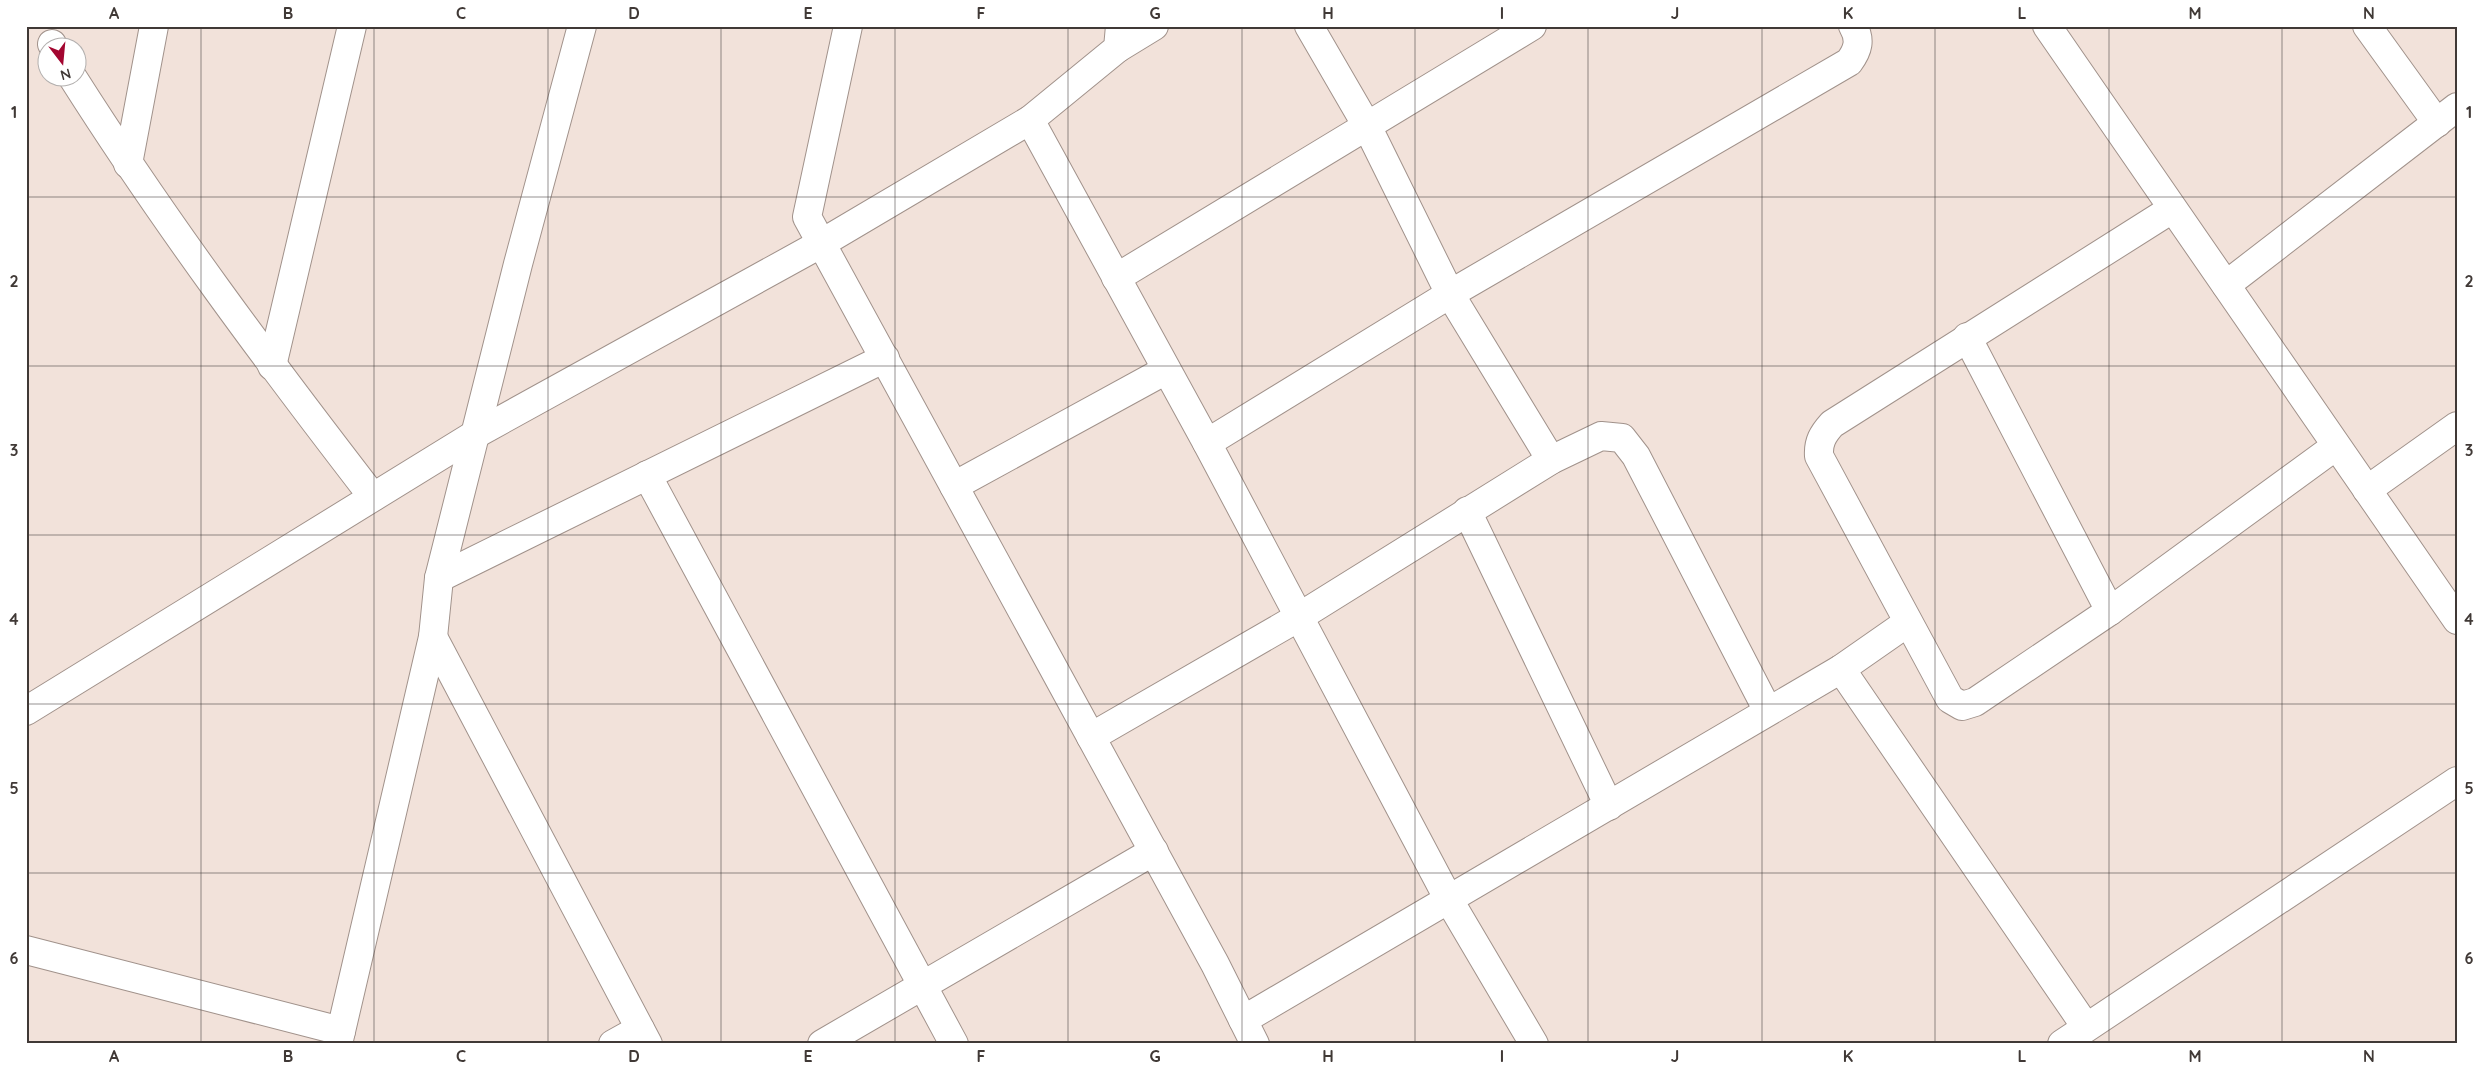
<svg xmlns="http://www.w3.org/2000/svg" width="2483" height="1070" viewBox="0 0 2483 1070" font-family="Quicksand,sans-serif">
<rect width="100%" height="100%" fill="#f2e2da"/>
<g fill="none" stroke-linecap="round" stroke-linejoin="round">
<g stroke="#a1928b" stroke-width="30">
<g id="street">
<path d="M 848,26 L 807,217 L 1215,964 L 1255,1044"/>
<path d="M 1309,26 L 1367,126 L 1450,294 L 1551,460"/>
<path d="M 2047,26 L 2457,620"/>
<path d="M 2367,26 L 2437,123"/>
<path d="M 52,44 L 54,48"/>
<path d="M 1118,48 L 1154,26"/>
<path d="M 73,78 C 165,223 268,361 373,497"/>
<path d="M 1030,120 L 1118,48 L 1120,26"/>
<path d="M 128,164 L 154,26"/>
<path d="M 2172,209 L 1832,424 C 1823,434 1818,442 1819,456 L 1950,699 L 1962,706 L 1975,702 L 2110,611 L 2336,446"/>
<path d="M 1116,278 L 1532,26"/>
<path d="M 2226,285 L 2457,107"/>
<path d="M 1967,337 L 2110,611"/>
<path d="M 272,366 L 352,26"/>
<path d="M 1207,443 L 1450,294 L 1849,62 C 1858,50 1861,40 1853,26"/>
<path d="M 647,475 L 954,1044"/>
<path d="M 954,486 L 1166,370"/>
<path d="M 2367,490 L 2457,426"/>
<path d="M 1467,511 L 1609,806"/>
<path d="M 439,578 L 885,358"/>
<path d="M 433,637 L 648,1044"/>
<path d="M 1841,669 L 2086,1027"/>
<path d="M 26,711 L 474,435 L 822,243 L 1030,120 L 1207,443 L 1449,900 L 1534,1044"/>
<path d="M 1091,737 L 1299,617 L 1551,460 L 1601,436 L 1622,438 L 1636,456 L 1768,711"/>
<path d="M 26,950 L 341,1031"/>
<path d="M 1243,1020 L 1841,669 L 1907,623"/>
<path d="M 338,1044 L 433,637 L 439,578 L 518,264 L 582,26"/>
<path d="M 613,1044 L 640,1029"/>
<path d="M 822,1044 L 1154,851"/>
<path d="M 2062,1044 L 2457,781"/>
</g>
</g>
<use href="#street" stroke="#fff" stroke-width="28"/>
</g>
<path fill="none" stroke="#403936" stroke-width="1" stroke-opacity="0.55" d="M 201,26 L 201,1044M 374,26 L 374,1044M 548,26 L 548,1044M 721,26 L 721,1044M 895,26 L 895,1044M 1068,26 L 1068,1044M 1242,26 L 1242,1044M 1415,26 L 1415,1044M 1588,26 L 1588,1044M 1762,26 L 1762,1044M 1935,26 L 1935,1044M 2109,26 L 2109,1044M 2282,26 L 2282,1044M 26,197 L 2457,197M 26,366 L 2457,366M 26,535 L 2457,535M 26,704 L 2457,704M 26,873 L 2457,873"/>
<rect width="2483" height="1070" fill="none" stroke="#ffffff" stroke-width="55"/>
<g transform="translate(62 62) rotate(164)"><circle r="24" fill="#ffffff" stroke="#b3b0af"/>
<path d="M0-4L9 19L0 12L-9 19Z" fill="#a30630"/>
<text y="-8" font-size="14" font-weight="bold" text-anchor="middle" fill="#403936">N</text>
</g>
<rect x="28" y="28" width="2428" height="1014" fill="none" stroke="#403936" stroke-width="2"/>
<g font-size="16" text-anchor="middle" font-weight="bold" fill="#403936">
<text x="114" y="19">A</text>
<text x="288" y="19">B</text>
<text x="461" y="19">C</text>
<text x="634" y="19">D</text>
<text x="808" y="19">E</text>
<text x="981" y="19">F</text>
<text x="1155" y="19">G</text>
<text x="1328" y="19">H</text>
<text x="1502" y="19">I</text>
<text x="1675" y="19">J</text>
<text x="1848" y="19">K</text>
<text x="2022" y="19">L</text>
<text x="2195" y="19">M</text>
<text x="2369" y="19">N</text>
<text x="14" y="118">1</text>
<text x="2469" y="118">1</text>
<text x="14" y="287">2</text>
<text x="2469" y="287">2</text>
<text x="14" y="456">3</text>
<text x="2469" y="456">3</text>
<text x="14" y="625">4</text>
<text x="2469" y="625">4</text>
<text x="14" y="794">5</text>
<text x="2469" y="794">5</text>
<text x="14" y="964">6</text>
<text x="2469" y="964">6</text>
<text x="114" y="1062">A</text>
<text x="288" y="1062">B</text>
<text x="461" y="1062">C</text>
<text x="634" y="1062">D</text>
<text x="808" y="1062">E</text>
<text x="981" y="1062">F</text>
<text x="1155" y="1062">G</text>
<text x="1328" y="1062">H</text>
<text x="1502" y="1062">I</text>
<text x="1675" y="1062">J</text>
<text x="1848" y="1062">K</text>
<text x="2022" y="1062">L</text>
<text x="2195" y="1062">M</text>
<text x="2369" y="1062">N</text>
</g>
</svg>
